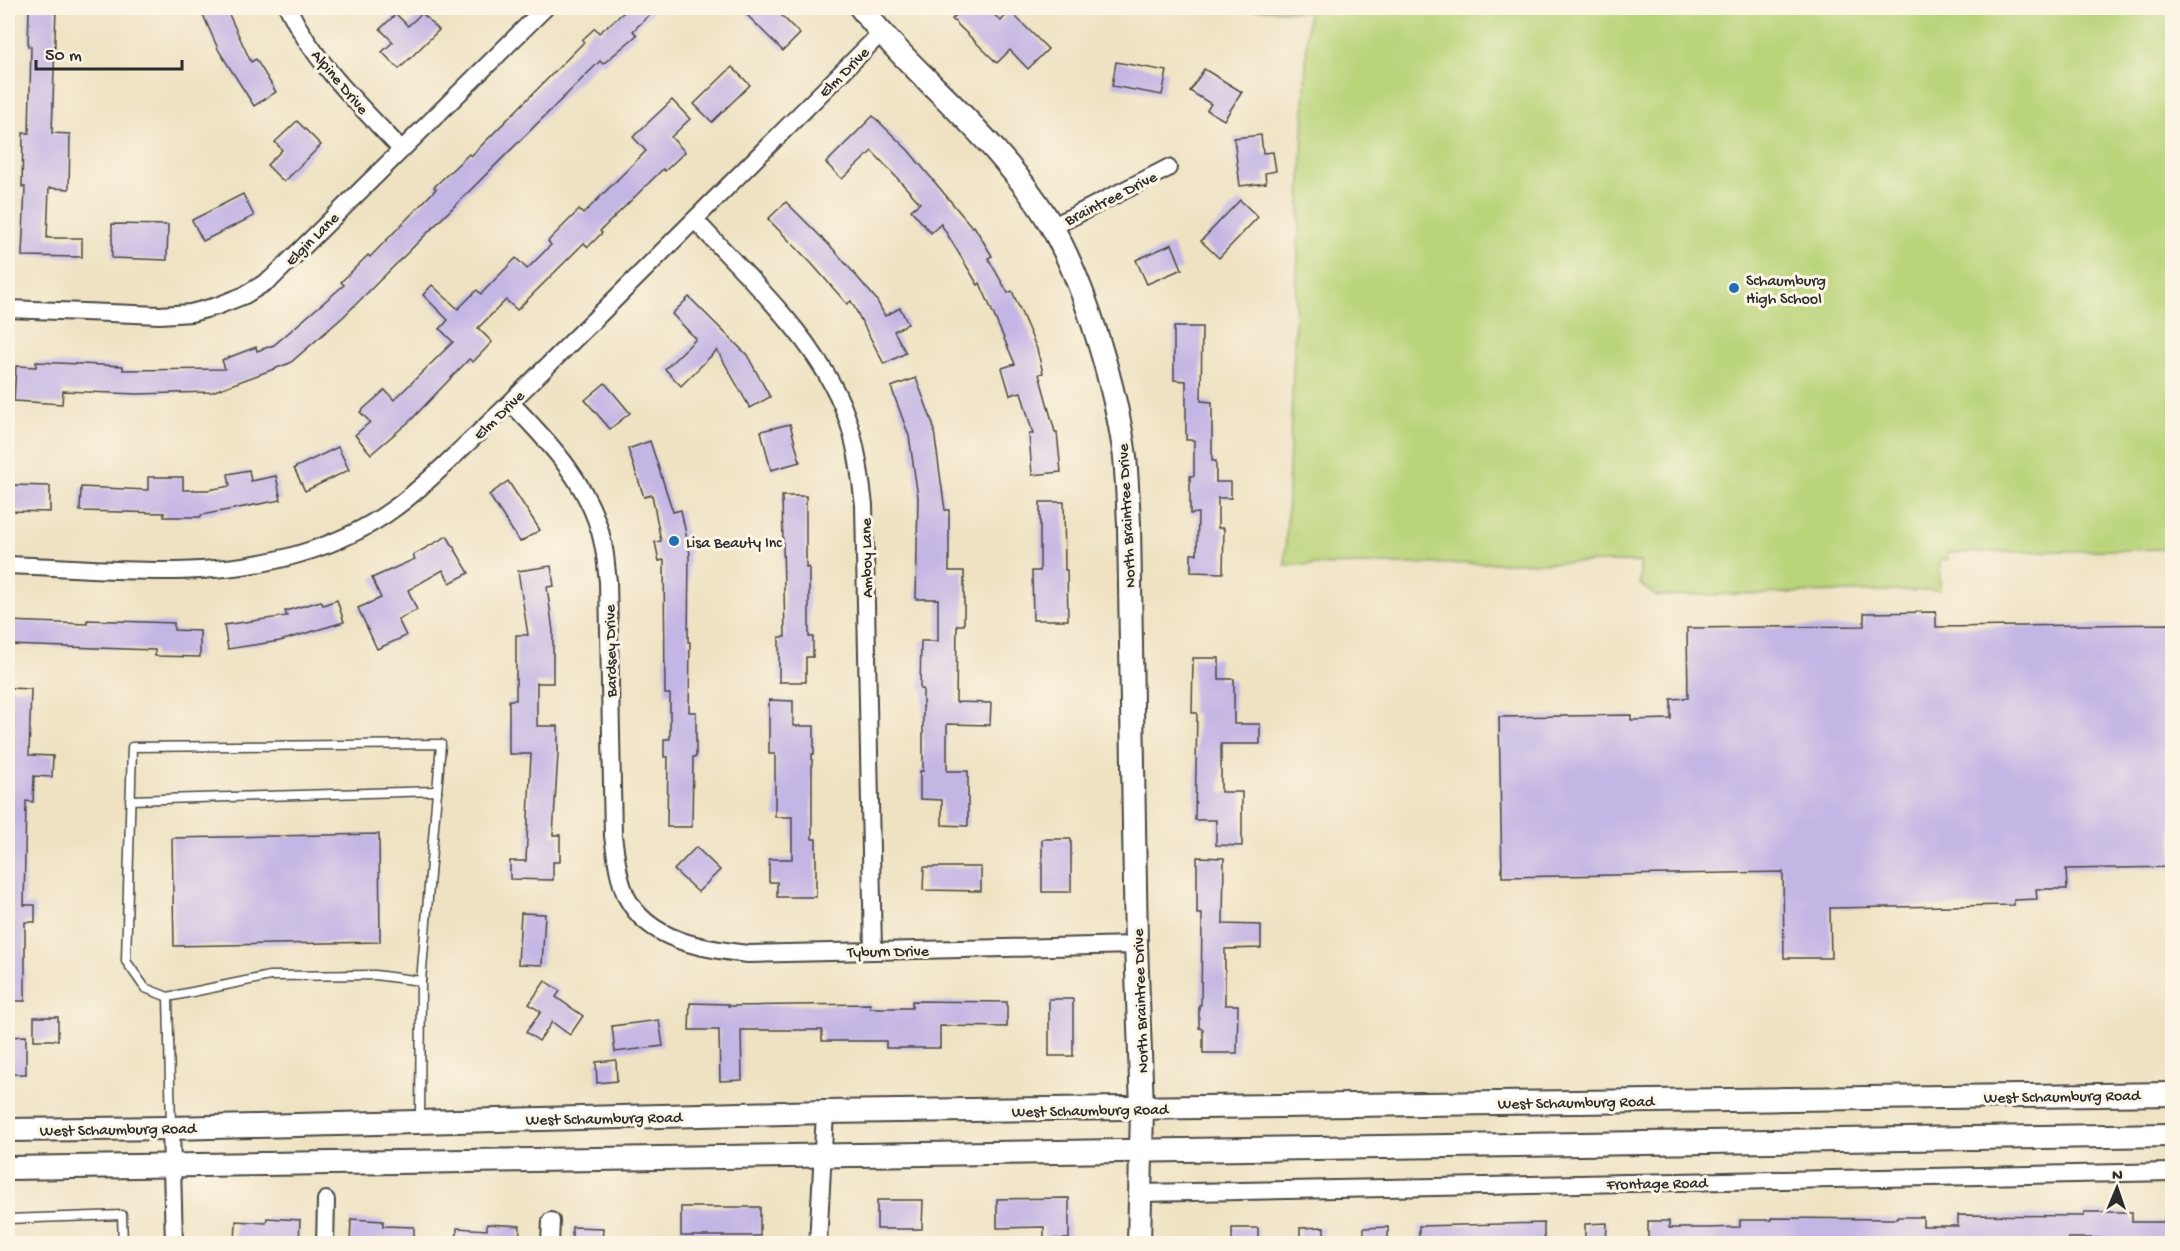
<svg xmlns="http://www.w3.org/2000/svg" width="2180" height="1251" viewBox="0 0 2180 1251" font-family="'Gochi Hand',sans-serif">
<rect width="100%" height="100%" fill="#fcf5e5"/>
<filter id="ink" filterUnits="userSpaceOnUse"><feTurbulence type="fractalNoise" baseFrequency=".0167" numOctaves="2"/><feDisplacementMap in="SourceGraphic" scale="12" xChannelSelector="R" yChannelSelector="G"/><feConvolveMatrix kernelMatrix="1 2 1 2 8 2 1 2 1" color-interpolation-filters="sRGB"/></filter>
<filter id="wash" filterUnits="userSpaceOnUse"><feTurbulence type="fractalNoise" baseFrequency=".008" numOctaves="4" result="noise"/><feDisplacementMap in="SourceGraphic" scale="24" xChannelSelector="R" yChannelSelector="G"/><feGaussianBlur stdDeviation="1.35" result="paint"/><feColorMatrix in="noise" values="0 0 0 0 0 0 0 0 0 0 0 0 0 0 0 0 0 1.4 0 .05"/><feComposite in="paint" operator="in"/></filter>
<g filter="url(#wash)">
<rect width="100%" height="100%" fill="#eee2c2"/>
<path fill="#bad47a" stroke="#728052" stroke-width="1.5" d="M 1219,8 L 2172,8 L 2172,549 L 1948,553 L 1948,559 L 1940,560 L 1940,590 L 1656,596 L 1640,584 L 1640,562 L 1285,565 L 1308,12 Z"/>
<g id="blocks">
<g fill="#c4b6e4">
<path d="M 34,8 L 56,8 L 52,133 L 70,134 L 69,189 L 49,188 L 47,238 L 82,238 L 82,257 L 22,256 L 25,187 L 22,187 L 23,133 L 29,133 L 31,47 L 28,46 L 29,10 L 34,10 Z"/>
<path d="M 200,8 L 226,8 L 251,62 L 256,59 L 276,92 L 254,106 L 219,51 Z"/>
<path d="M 629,8 L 656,8 L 633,31 L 637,35 L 603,64 L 600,61 L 343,317 L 290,363 L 212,392 L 137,394 L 63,391 L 62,404 L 14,401 L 16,366 L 36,367 L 36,362 L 123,366 L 123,370 L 225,369 L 222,360 L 256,347 L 257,351 L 274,345 L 344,285 L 341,282 L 368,255 L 370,257 L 436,189 L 434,187 L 469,154 L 471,156 L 584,42 L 582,40 L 595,28 L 599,33 Z"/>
<path d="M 740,8 L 774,8 L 800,34 L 783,51 Z"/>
<path d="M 964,8 L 987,8 L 1001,21 L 1010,11 L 1048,49 L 1028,69 L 1010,50 L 997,63 L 952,19 Z"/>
<path d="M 422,13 L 439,30 L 399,69 L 382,52 L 393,42 L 380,29 L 396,14 L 408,26 Z"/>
<path d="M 1116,62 L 1167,71 L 1162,95 L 1112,86 Z"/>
<path d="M 732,67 L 750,85 L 712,122 L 694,104 Z"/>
<path d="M 1204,69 L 1242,92 L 1224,120 L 1207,110 L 1211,104 L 1190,91 Z"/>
<path d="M 672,100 L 690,119 L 671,137 L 685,152 L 665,171 L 663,169 L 600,231 L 602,233 L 588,247 L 584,243 L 517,310 L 506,300 L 478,328 L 492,342 L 473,362 L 469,359 L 411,420 L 371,454 L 355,435 L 370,422 L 360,412 L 385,390 L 394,400 L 453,342 L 440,329 L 448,320 L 423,295 L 432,285 L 458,309 L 477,290 L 481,294 L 516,258 L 527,269 L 551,245 L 548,241 L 579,210 L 583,214 L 646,151 L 633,137 Z"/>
<path d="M 873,116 L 908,150 L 972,227 L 974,226 L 992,256 L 988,258 L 1008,293 L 1012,291 L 1037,349 L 1043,373 L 1039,374 L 1055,432 L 1057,432 L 1061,472 L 1032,475 L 1029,434 L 1033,434 L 1021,392 L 1010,395 L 1002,368 L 1015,364 L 980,283 L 978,285 L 941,224 L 931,233 L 911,210 L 920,203 L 872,151 L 842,179 L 826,163 Z"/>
<path d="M 297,121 L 321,145 L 284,182 L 267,165 L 282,150 L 275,142 Z"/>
<path d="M 1261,135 L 1263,153 L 1273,152 L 1276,171 L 1265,173 L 1266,183 L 1240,186 L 1234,138 Z"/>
<path d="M 243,194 L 254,216 L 203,241 L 192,220 Z"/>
<path d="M 1240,200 L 1258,217 L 1219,258 L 1201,241 Z"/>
<path d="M 786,202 L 834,250 L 876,299 L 885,316 L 900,308 L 908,324 L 894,331 L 906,353 L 884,364 L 851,301 L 847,304 L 812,264 L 768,219 Z"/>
<path d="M 112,224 L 168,225 L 167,260 L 112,258 Z"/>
<path d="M 1172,244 L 1182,269 L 1147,284 L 1136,260 Z"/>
<path d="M 689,297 L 747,355 L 770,397 L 750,408 L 717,350 L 681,386 L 665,369 L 696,339 L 672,314 Z"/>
<path d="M 1174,327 L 1202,327 L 1201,401 L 1212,402 L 1212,461 L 1216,461 L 1216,482 L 1231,482 L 1231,498 L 1218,498 L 1218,528 L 1224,528 L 1223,573 L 1191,572 L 1191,554 L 1197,554 L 1198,513 L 1190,514 L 1190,476 L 1194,476 L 1194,440 L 1186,440 L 1186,381 L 1174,380 Z"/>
<path d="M 916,378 L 933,424 L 945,510 L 949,510 L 949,571 L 964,571 L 964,625 L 957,625 L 956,702 L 991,703 L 990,725 L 947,724 L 947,771 L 968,771 L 968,826 L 942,825 L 942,800 L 920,799 L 920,771 L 923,771 L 923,689 L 920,689 L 921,641 L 938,641 L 938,599 L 916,599 L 918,497 L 909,436 L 891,387 Z"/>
<path d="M 605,383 L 630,413 L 610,429 L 585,400 Z"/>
<path d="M 790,424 L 800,462 L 771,470 L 761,431 Z"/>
<path d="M 650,441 L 673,512 L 681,510 L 690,554 L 689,555 L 688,642 L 690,642 L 689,712 L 696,712 L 696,757 L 693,757 L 692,827 L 667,827 L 668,757 L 664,757 L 664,739 L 670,739 L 670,694 L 665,694 L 664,560 L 659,561 L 655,542 L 661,541 L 652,495 L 644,497 L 628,449 Z"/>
<path d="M 338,447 L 349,470 L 305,491 L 294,468 Z"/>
<path d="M 249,470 L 251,481 L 276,476 L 281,500 L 201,515 L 201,517 L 164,517 L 164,513 L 80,511 L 81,487 L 148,490 L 148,477 L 183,477 L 183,490 L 208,490 L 230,486 L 228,474 Z"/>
<path d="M 508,481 L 540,530 L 520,542 L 489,495 Z"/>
<path d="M 11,485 L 50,486 L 50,512 L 11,511 Z"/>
<path d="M 782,496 L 806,496 L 806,568 L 809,567 L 809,637 L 813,637 L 813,657 L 806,657 L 806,682 L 779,682 L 779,637 L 785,637 Z"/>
<path d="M 1040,502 L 1064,502 L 1065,570 L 1067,570 L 1068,620 L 1033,620 L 1032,571 L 1040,571 Z"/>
<path d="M 447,536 L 469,573 L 450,583 L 443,570 L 408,590 L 417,610 L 398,619 L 406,636 L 377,649 L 358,608 L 381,598 L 372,578 L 415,559 L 413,555 Z"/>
<path d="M 551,566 L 554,586 L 547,587 L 553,631 L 553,683 L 537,683 L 537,726 L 558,726 L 558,754 L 553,835 L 560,835 L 560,862 L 553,862 L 553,880 L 510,879 L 510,861 L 526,861 L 531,754 L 509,754 L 509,700 L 516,700 L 516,635 L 528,635 L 518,571 Z"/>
<path d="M 337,600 L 344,622 L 280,641 L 228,649 L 224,625 L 287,616 L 285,611 L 321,601 L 323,605 Z"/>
<path d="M 1936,612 L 1936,627 L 2172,624 L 2172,867 L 2066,869 L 2067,889 L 2036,889 L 2037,899 L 2014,900 L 2014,905 L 1830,908 L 1831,958 L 1784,958 L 1783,872 L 1502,877 L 1499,717 L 1631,715 L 1631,720 L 1671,719 L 1671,699 L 1688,698 L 1687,628 L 1864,626 L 1864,613 Z"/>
<path d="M 87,620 L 174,623 L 174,630 L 200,631 L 200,657 L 155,656 L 155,650 L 8,645 L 8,621 L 87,624 Z"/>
<path d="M 1193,658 L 1219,658 L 1219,679 L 1234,679 L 1234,724 L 1260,724 L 1260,744 L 1221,744 L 1221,792 L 1242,792 L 1242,846 L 1216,845 L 1216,820 L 1195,820 L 1197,713 L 1192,713 Z"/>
<path d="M 8,688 L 31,689 L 29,755 L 53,756 L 52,777 L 34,776 L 33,802 L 26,801 L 24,905 L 35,905 L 35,922 L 25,922 L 25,1001 L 8,1001 Z"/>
<path d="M 769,700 L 793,701 L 793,726 L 814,726 L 814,754 L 812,754 L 812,839 L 816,839 L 816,897 L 777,897 L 777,882 L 769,882 L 769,859 L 792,859 L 792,817 L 775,817 L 775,754 L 769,754 Z"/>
<path d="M 379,834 L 380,942 L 174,946 L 172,838 Z"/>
<rect x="1042" y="839" width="29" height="53"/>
<path d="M 696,847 L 720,870 L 698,892 L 674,870 Z"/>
<path d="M 1197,857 L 1224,858 L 1223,924 L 1261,925 L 1261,948 L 1225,949 L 1225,1005 L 1238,1005 L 1237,1053 L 1203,1053 L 1203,1029 L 1199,1028 L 1199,1005 L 1201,1005 L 1202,914 L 1197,914 Z"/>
<path d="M 924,867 L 981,867 L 981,891 L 923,890 Z"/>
<path d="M 521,913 L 545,914 L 542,965 L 518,964 Z"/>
<path d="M 545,981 L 560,991 L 556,997 L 583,1016 L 570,1035 L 552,1022 L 539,1041 L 526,1032 L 541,1012 L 529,1004 Z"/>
<rect x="1049" y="999" width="24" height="57"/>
<path d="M 912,1001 L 1007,1002 L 1007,1027 L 940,1026 L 940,1048 L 886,1048 L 886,1041 L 822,1041 L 822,1030 L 741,1030 L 742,1080 L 720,1081 L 719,1030 L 689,1030 L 690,1003 L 728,1004 L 728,1006 L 870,1004 L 870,1008 L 912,1008 Z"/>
<rect x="34" y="1017" width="24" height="23"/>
<path d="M 659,1020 L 663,1046 L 615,1052 L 612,1026 Z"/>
<path d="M 26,1036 L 26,1074 L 8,1074 L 8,1037 Z"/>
<path d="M 616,1060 L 617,1081 L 597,1083 L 596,1062 Z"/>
<path d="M 1069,1198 L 1069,1239 L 1044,1239 L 1044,1227 L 997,1228 L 997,1199 Z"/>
<path d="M 877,1200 L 923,1200 L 922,1229 L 877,1229 Z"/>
<rect x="681" y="1207" width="79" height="29"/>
<path d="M 2084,1212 L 2132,1212 L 2132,1222 L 2172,1222 L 2172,1244 L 2148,1244 L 2148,1238 L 2068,1238 L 2068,1244 L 1648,1244 L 1648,1221 L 1669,1221 L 1669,1228 L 1709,1228 L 1740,1227 L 1740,1220 L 1771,1220 L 1771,1218 L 1897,1219 L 1897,1217 L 1923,1217 L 1923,1226 L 1958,1226 L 1958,1215 L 2084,1216 Z"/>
<path d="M 267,1218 L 300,1220 L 299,1244 L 235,1244 L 236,1221 L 266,1223 Z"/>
<path d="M 351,1219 L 383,1221 L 383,1226 L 414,1227 L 414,1244 L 350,1244 Z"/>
<path d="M 1544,1223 L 1544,1244 L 1419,1244 L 1419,1226 Z"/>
<path d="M 1607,1223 L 1606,1244 L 1585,1244 L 1585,1224 Z"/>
<path d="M 487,1224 L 520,1226 L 519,1244 L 456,1244 L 457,1228 L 487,1230 Z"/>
<path d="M 572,1227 L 603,1228 L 602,1244 L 572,1244 Z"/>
<path d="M 1324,1227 L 1324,1244 L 1300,1244 L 1300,1228 Z"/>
<path d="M 1388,1227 L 1388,1244 L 1364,1244 L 1364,1228 Z"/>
<rect x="1232" y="1228" width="26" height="16"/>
</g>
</g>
</g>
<g filter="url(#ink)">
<use href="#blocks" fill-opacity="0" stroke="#484642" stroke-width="1.5"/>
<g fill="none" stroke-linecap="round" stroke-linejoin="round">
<g stroke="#484642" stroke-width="11">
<g id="lane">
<path d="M 130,800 L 437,791"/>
<path d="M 168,997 L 145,988 L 126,961 L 132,747 L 441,744 L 421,981"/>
<path d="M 171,1127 L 168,997 L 270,976 L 375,975 L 421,981 L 420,1122"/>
<path d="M 8,1219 L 122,1215 L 123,1244"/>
</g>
</g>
<g stroke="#484642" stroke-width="20">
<g id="street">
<path d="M 288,8 C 314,62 360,106 401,149"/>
<path d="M 695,220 C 747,277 820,342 846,415 C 857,445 860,474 864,505 L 873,951"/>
<path d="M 1052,227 L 1168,168"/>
<path d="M 8,309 L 160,315 L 191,313 L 217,306 L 245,295 L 271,279 L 545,8"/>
<path d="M 511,403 C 550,443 592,487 603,544 C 606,556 606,569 608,581 L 613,836 C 616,856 618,877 626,896 C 648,941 704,949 748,954 L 1136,945"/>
<path d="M 8,565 C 104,568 205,582 299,554 C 333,544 368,528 396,507 C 424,487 448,461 473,438 C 514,400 553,360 593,321 C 690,225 785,129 881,33"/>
<path d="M 171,1128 L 174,1244"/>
<path d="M 1141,1193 L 2172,1172"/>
<path d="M 325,1244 L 326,1200"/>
<path d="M 550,1244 L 551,1221"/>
<path d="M 818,1244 L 825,1112"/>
</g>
</g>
<g stroke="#484642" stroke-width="26">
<g id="secondary">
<path d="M 861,8 C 901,59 952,101 995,150 C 1016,174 1037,200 1052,227 C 1086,287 1116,389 1125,457 C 1127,480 1128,503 1129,525 L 1136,945 L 1142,1108 L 1139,1244"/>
<path d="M 8,1130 L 171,1128 L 825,1112 L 2172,1094"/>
<path d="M 8,1168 L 2172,1135"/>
</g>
</g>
<use href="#lane" stroke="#fff" stroke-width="8"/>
<use href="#street" stroke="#fff" stroke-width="16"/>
<use href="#secondary" stroke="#fff" stroke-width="22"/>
</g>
</g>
<g fill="#1f6fb2" stroke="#fcf5e5" stroke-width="2">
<circle cx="1734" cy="288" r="6"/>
<circle cx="674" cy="541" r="6"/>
</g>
<g text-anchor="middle" stroke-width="6" stroke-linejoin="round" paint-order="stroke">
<g font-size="16" fill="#2b2b2b" stroke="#fcf5e5">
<text transform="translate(843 71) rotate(-45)" y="6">Elm Drive</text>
<text transform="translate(341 81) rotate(50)" y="6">Alpine Drive</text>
<text transform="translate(1110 197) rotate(-27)" y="6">Braintree Drive</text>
<text transform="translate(311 238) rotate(-45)" y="6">Elgin Lane</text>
<text transform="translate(498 414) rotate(-44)" y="6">Elm Drive</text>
<text transform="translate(1125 516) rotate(-93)" y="6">North Braintree Drive</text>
<text transform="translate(865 558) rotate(-91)" y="6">Amboy Lane</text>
<text transform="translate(609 651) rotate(-91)" y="6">Bardsey Drive</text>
<text transform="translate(888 950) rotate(-1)" y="6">Tyburn Drive</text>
<text transform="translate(1139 1001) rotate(-92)" y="6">North Braintree Drive</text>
<text transform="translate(2062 1095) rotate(-1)" y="6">West Schaumburg Road</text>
<text transform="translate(1576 1101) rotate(-1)" y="6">West Schaumburg Road</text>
<text transform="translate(1090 1109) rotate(-1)" y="6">West Schaumburg Road</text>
<text transform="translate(604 1117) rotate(-1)" y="6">West Schaumburg Road</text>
<text transform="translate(118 1128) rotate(-1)" y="6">West Schaumburg Road</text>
<text transform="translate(1657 1182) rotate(-1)" y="6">Frontage Road</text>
</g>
<g font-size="16" fill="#2b2b2b" stroke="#fcf5e5" text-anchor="start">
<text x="1746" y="285">Schaumburg<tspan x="1746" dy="18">High School</tspan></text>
<text x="686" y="547">Lisa Beauty Inc</text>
</g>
</g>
<rect width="2180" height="1251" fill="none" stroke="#fcf5e5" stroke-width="30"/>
<g transform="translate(2117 1188) rotate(2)" stroke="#fcf5e5" stroke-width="4.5" paint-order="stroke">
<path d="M0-4.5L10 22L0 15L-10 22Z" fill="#2b2b2b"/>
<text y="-9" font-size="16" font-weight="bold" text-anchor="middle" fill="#2b2b2b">N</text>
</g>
<path d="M36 60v9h146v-9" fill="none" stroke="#2b2b2b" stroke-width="3"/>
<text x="45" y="60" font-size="18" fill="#2b2b2b" stroke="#fcf5e5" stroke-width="4.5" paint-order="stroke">50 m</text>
</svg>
